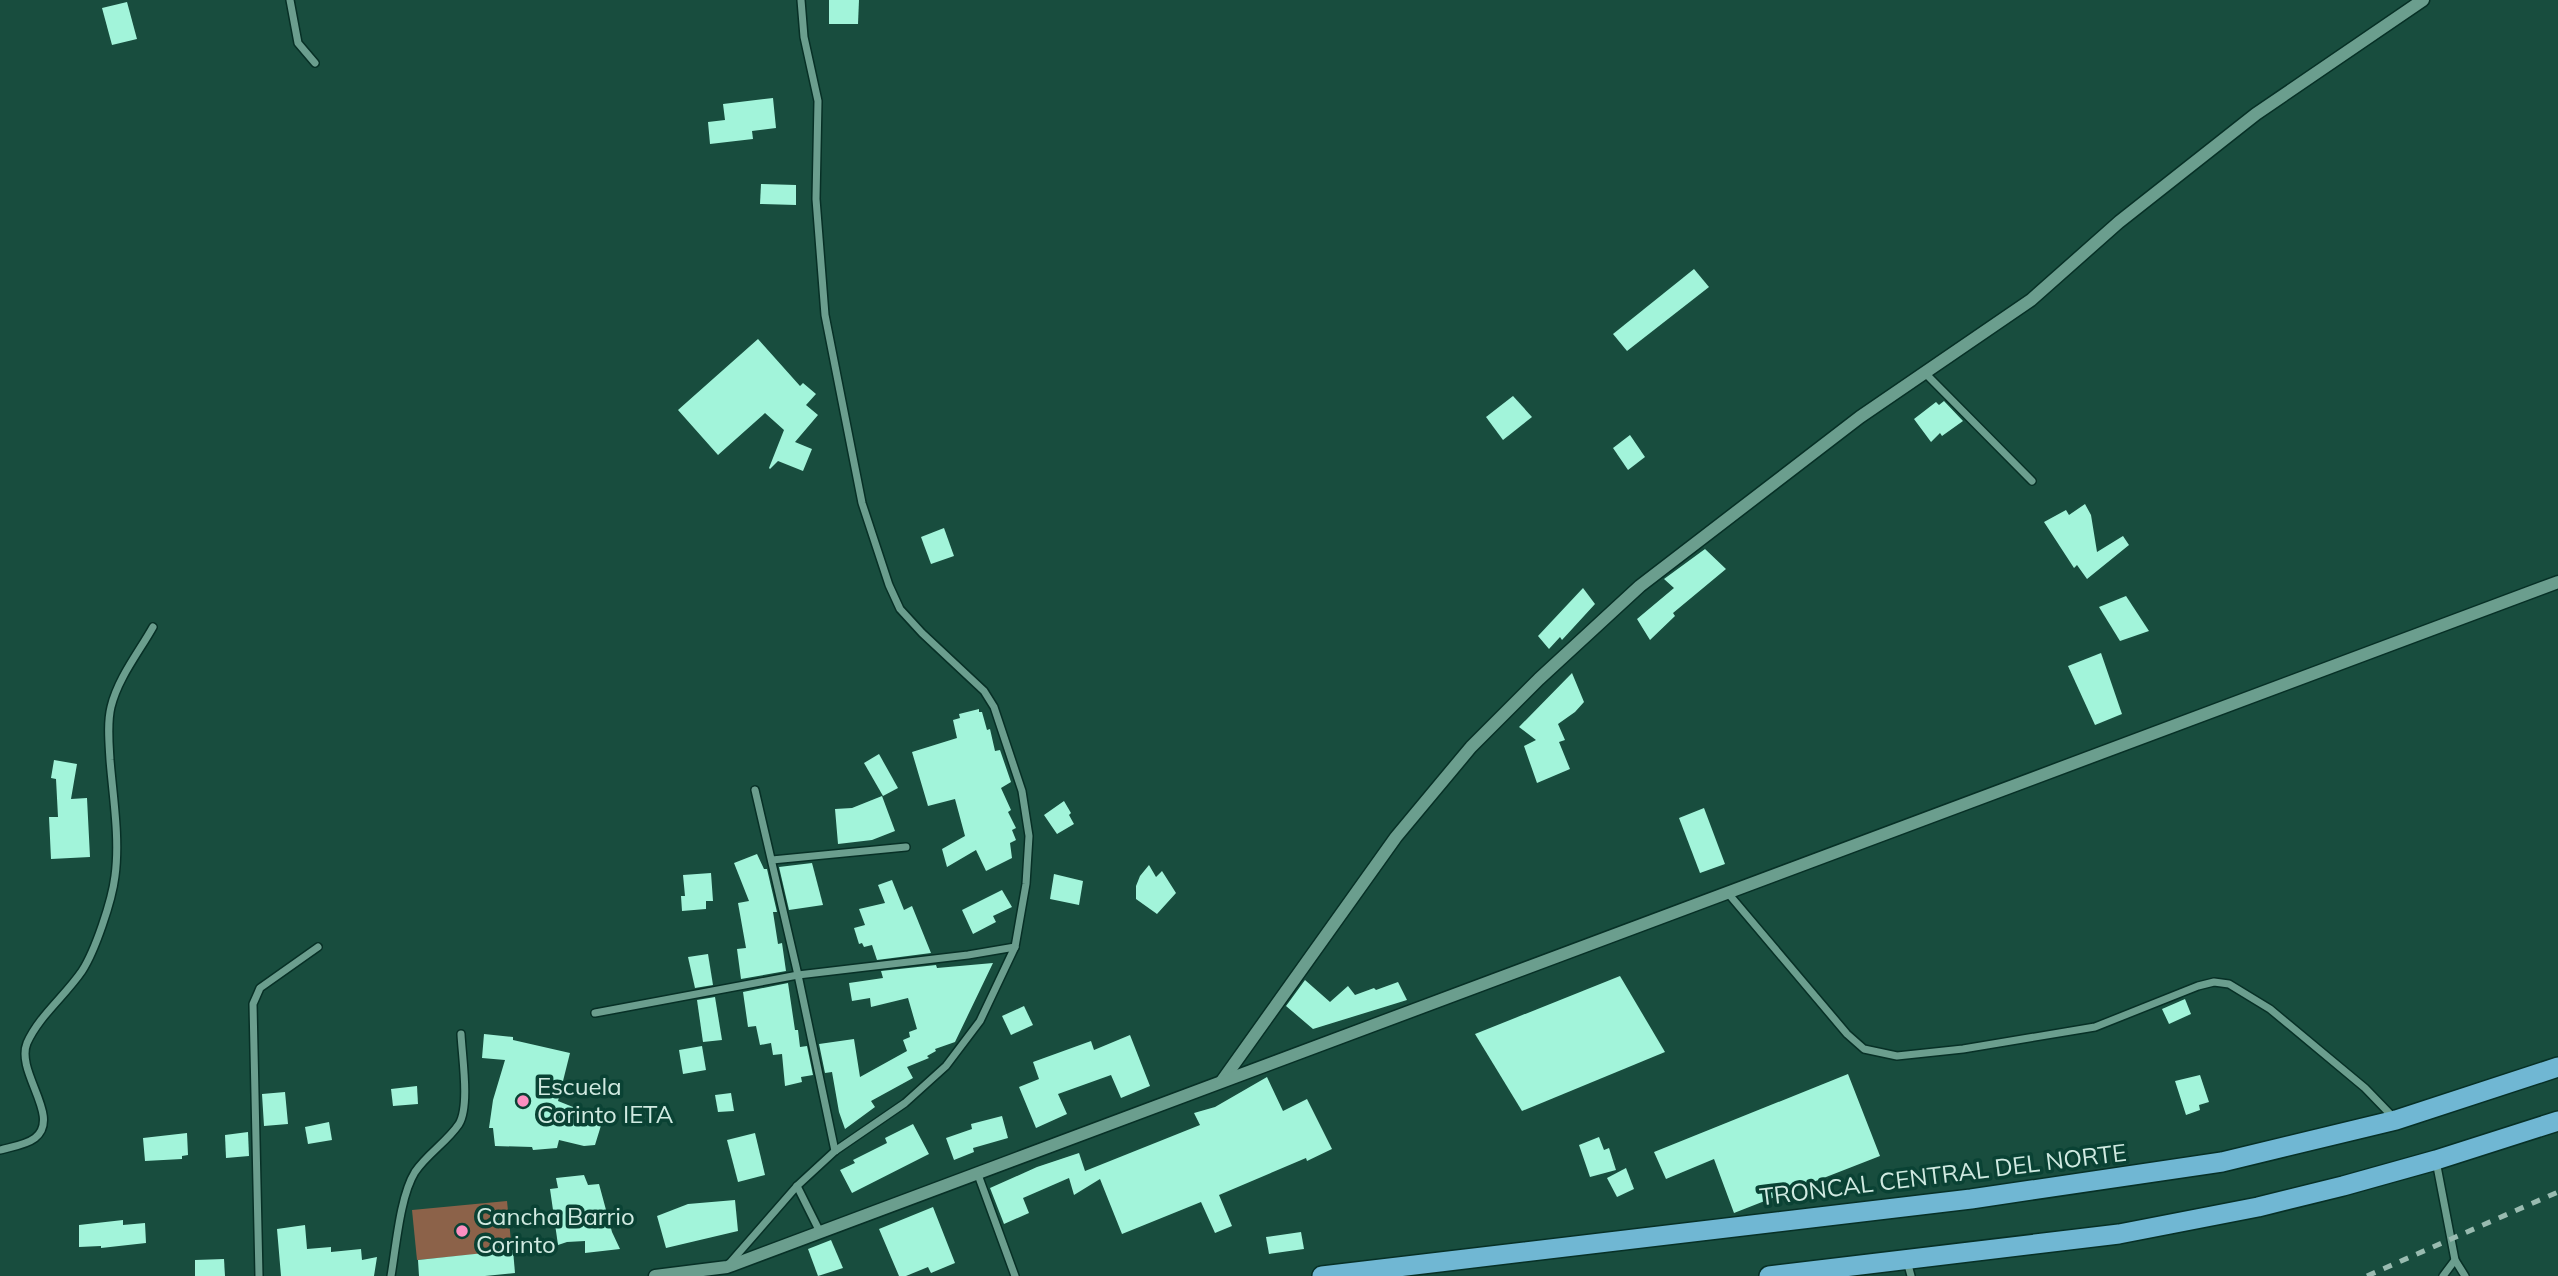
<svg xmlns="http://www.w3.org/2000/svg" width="2558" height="1276" viewBox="0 0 2558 1276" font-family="Mulish,sans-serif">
<rect width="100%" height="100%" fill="#184d3e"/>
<path fill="#8c6249" d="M 507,1201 L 512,1251 L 417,1260 L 412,1210 Z"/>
<g fill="#a2f4da">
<path d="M 829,0 L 859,0 L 858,24 L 829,24 Z"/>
<path d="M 127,2 L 137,39 L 112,45 L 102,8 Z"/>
<path d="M 773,98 L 776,128 L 752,131 L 753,139 L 710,144 L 708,122 L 725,120 L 723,104 Z"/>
<path d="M 761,184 L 796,185 L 796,205 L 760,204 Z"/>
<path d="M 1694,269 L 1709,287 L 1627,351 L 1613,334 Z"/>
<path d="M 758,339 L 800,386 L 803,383 L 816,394 L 806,405 L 818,415 L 795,442 L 812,449 L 803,471 L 778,461 L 770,469 L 769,468 L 784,430 L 765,413 L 718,455 L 678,410 Z"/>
<path d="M 1513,396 L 1532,417 L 1503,440 L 1486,417 Z"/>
<path d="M 1944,401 L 1963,421 L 1942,436 L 1940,433 L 1931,442 L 1914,419 L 1936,402 L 1939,405 Z"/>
<path d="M 1630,435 L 1645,457 L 1628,470 L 1613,448 Z"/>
<path d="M 2085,504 L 2091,515 L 2097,552 L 2123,536 L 2129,545 L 2087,579 L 2077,565 L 2074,568 L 2044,522 L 2066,510 L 2069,515 Z"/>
<path d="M 944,528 L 954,556 L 931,564 L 921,537 Z"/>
<path d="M 1705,549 L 1726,569 L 1673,613 L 1675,616 L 1650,640 L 1637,619 L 1674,588 L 1664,579 Z"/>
<path d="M 1583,588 L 1595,604 L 1562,640 L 1560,637 L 1549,649 L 1538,636 Z"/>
<path d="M 2126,596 L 2149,631 L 2120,641 L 2099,607 Z"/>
<path d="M 2101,653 L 2122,714 L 2095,725 L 2068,666 Z"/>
<path d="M 1572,673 L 1584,702 L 1575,712 L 1558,724 L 1565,740 L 1559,742 L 1570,769 L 1537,783 L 1524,746 L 1536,740 L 1519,727 Z"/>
<path d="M 979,709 L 979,712 L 982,712 L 987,730 L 990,729 L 995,751 L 1000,750 L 1011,782 L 1001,788 L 1011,810 L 1008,812 L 1016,828 L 1012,830 L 1016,840 L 1010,843 L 1012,858 L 986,871 L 976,850 L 947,867 L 942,849 L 965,836 L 955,799 L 928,806 L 912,752 L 957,738 L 953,720 L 960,718 L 959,714 Z"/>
<path d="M 879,754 L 898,788 L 883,796 L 864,763 Z"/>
<path d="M 54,760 L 77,764 L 71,799 L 87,798 L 90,857 L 51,859 L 49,817 L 58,817 L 56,779 L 51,778 Z"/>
<path d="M 882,796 L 895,831 L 872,840 L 838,844 L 835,809 L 852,808 Z"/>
<path d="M 1064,801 L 1071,813 L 1069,815 L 1074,824 L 1057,834 L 1044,815 Z"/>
<path d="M 1704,808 L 1725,864 L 1700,873 L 1679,818 Z"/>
<path d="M 757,854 L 764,869 L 767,869 L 777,912 L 773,912 L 778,944 L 782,943 L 786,971 L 741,979 L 737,949 L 746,948 L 738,903 L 749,901 L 734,863 Z"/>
<path d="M 812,863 L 823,905 L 789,910 L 779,867 Z"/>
<path d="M 1149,865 L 1156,877 L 1162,871 L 1176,893 L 1157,914 L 1136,899 L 1136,886 L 1140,876 Z"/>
<path d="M 711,873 L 713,901 L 706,901 L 706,909 L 682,911 L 681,896 L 685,896 L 683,875 Z"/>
<path d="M 1054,874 L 1083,881 L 1079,905 L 1050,899 Z"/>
<path d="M 892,880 L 904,910 L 912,906 L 931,953 L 877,960 L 872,945 L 864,947 L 862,943 L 859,944 L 854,928 L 865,925 L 859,909 L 885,903 L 878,885 Z"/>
<path d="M 1002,890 L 1012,907 L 993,916 L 996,922 L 973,934 L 962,910 Z"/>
<path d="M 708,954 L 713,985 L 695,988 L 688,957 Z"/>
<path d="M 993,963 L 955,1042 L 935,1049 L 936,1051 L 927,1056 L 929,1058 L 907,1067 L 913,1078 L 871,1101 L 875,1107 L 845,1129 L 839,1112 L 832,1072 L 825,1073 L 819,1044 L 854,1039 L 860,1077 L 907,1051 L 903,1040 L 910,1037 L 909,1032 L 917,1029 L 908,998 L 871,1007 L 870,998 L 852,1001 L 849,983 L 883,978 L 881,971 L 936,965 L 937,968 Z"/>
<path d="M 1620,976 L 1665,1052 L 1522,1111 L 1475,1034 Z"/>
<path d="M 1305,980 L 1330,1002 L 1348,986 L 1355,995 L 1374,988 L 1376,990 L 1398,982 L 1407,1000 L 1313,1029 L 1286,1006 Z"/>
<path d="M 788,983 L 795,1030 L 798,1030 L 800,1047 L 807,1046 L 813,1075 L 801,1077 L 802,1082 L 785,1086 L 782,1054 L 773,1055 L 771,1043 L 760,1045 L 756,1026 L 748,1027 L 743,992 Z"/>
<path d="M 715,997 L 722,1040 L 703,1042 L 697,1000 Z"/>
<path d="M 2185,999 L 2191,1014 L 2169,1024 L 2162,1009 Z"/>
<path d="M 1024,1006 L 1033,1025 L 1011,1035 L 1002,1016 Z"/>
<path d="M 484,1034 L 513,1037 L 513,1040 L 570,1053 L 558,1101 L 603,1119 L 595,1145 L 584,1146 L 559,1140 L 557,1148 L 533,1150 L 532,1147 L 495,1146 L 493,1128 L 489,1128 L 493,1100 L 505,1060 L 482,1058 Z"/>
<path d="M 1130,1035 L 1150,1086 L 1121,1098 L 1111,1075 L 1058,1094 L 1067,1114 L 1036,1128 L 1019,1087 L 1039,1079 L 1033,1062 L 1091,1041 L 1094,1050 Z"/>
<path d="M 702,1046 L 706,1070 L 683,1074 L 679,1050 Z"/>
<path d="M 1848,1074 L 1880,1156 L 1734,1213 L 1714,1159 L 1666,1179 L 1654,1152 Z"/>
<path d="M 2200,1075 L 2209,1102 L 2199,1105 L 2200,1110 L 2186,1115 L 2175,1081 Z"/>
<path d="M 1267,1077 L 1283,1111 L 1307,1099 L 1332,1149 L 1307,1161 L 1306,1158 L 1219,1195 L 1232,1226 L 1215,1233 L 1201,1202 L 1122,1234 L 1100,1179 L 1074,1195 L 1069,1178 L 1023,1198 L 1029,1213 L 1004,1224 L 990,1188 L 1037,1167 L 1079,1153 L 1085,1171 L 1200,1125 L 1194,1113 L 1215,1107 Z"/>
<path d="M 417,1086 L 418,1104 L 393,1106 L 391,1089 Z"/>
<path d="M 285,1092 L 288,1124 L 264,1126 L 262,1094 Z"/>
<path d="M 731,1093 L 734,1111 L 718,1112 L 715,1095 Z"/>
<path d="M 1002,1116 L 1008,1138 L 973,1148 L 974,1152 L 954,1160 L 946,1138 L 972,1129 L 971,1124 Z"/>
<path d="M 329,1122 L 332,1140 L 308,1144 L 305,1127 Z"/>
<path d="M 913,1124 L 929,1154 L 852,1193 L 840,1170 L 855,1163 L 853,1160 L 887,1143 L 885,1138 Z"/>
<path d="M 248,1132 L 249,1156 L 226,1158 L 225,1135 Z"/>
<path d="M 187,1133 L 188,1155 L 182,1156 L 182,1159 L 145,1161 L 143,1138 Z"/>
<path d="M 755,1133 L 765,1175 L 738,1182 L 727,1140 Z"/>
<path d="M 1599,1137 L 1604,1150 L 1609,1148 L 1616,1170 L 1590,1177 L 1579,1145 Z"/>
<path d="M 1626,1168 L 1634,1189 L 1617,1197 L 1607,1178 Z"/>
<path d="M 584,1175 L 588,1185 L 599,1184 L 612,1232 L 620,1249 L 585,1253 L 585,1241 L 567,1242 L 558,1245 L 550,1189 L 558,1188 L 556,1178 Z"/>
<path d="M 735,1200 L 738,1231 L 666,1248 L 657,1216 L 688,1204 Z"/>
<path d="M 933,1207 L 955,1263 L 931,1273 L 928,1267 L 906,1276 L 899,1276 L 879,1229 Z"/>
<path d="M 123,1220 L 123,1225 L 145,1223 L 146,1243 L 101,1248 L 101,1246 L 79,1247 L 79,1225 Z"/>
<path d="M 305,1225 L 307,1249 L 331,1247 L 331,1252 L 361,1249 L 362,1260 L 377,1257 L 374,1276 L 281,1276 L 277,1229 Z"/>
<path d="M 1301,1232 L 1304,1249 L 1269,1254 L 1266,1237 Z"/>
<path d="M 831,1240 L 843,1268 L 818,1276 L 808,1249 Z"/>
<path d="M 513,1250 L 515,1273 L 485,1276 L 419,1276 L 418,1260 Z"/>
<path d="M 224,1259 L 225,1276 L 195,1276 L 195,1260 Z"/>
</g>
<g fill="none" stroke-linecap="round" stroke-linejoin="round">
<g stroke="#073026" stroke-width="10">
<g id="minor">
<path d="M 290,0 L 298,43 L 315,63"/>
<path d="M 1926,374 L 2032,481"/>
<path d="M 755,790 L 798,975 L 835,1151"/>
<path d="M 772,860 L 906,847"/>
<path d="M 1727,892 L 1847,1034 L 1864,1049 L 1897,1056 L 1963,1049 L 2095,1027 L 2198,986 L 2214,982 L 2229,984 L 2270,1009 L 2365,1088 L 2393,1117"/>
<path d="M 595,1013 L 798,975 L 968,955 L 1015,947"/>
<path d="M 0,1150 C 11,1147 26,1145 35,1138 C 62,1117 15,1072 27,1043 C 39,1016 65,996 82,971 C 95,951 112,901 115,876 C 120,839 113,797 110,760 C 109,743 107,723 111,707 C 118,678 139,652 153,627"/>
<path d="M 2436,1161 L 2455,1260 L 2443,1276"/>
<path d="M 977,1172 L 1015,1276"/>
<path d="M 797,1186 L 820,1232"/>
<path d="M 2455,1260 L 2465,1276"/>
<path d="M 1907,1261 L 1911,1276"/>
<path d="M 729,1264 L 797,1186 L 835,1151 L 905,1103 L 946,1066 L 980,1021 L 1015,947 L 1026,884 L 1029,836 L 1022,791 L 994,707 L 984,691 L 922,633 L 900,609 L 889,585 L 862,503 L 825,315 L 816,199 L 818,101 L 804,37 L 801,0"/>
<path d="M 259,1276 L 253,1004 L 260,988 L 318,947"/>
<path d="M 391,1276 C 396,1247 400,1196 415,1172 C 427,1154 447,1142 459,1124 C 470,1106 462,1056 461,1034"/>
</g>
</g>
<g stroke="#073026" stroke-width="15">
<g id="tertiary">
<path d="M 1222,1081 L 1396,837 L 1471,747 L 1539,679 L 1640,586 L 1860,417 L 2031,300 L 2119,222 L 2256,114 L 2423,0"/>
<path d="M 655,1276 L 727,1267 L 2558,582"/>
</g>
</g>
<g stroke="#073026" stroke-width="22">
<g id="trunk">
<path d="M 1322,1276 L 1971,1199 L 2222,1162 L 2396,1120 L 2558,1067"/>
<path d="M 1769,1276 L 2119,1234 L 2258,1207 L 2343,1186 L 2436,1160 L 2558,1121"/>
</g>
</g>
<use href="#minor" stroke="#6b9e8e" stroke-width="7"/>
<use href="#tertiary" stroke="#6b9e8e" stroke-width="12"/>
<use href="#trunk" stroke="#70b7d3" stroke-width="19"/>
<path stroke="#99bbb0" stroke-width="5" stroke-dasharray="9 9" stroke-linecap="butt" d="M 2367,1276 L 2558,1192"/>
</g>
<g fill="#fc8fc1" stroke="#0a4234" stroke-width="2.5">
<circle cx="523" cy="1101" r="7"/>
<circle cx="462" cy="1231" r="7"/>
</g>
<g text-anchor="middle" stroke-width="7" stroke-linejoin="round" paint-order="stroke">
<g font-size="24" fill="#d0eae1" stroke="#0a4234" text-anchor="start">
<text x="537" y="1095">Escuela<tspan x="537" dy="28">Corinto IETA</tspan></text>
<text x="476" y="1225">Cancha Barrio<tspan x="476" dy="28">Corinto</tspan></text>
</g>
<g font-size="24" fill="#d0eae1" stroke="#0a4234">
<text transform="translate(1943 1175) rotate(-7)" y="8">TRONCAL CENTRAL DEL NORTE</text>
</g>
</g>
</svg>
